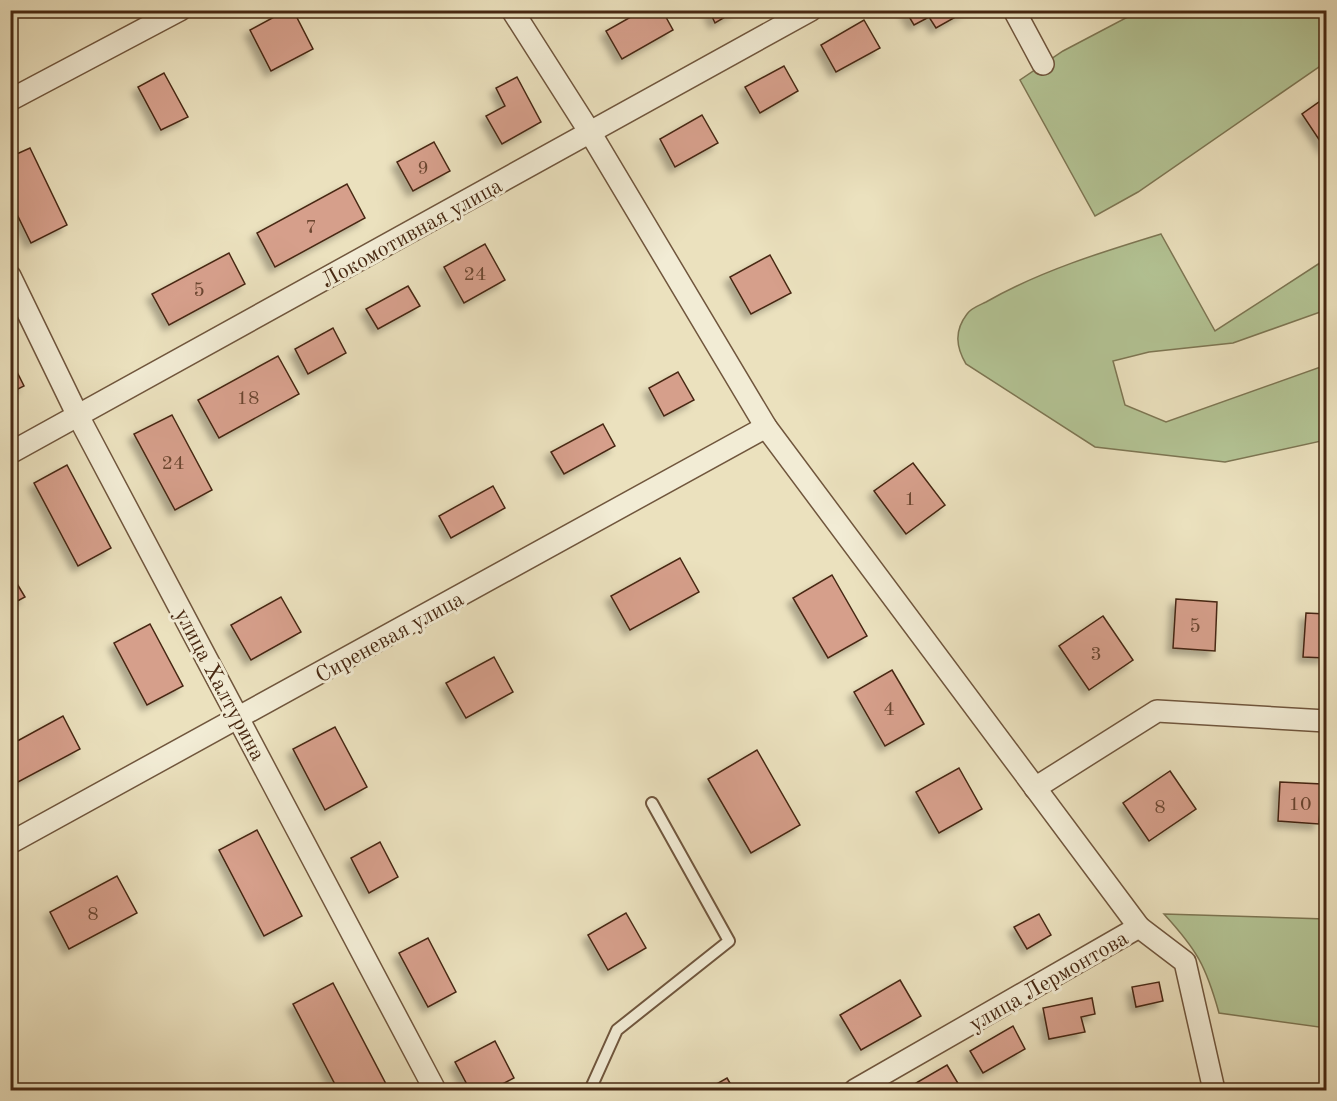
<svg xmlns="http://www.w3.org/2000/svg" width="1337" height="1101" viewBox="0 0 1337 1101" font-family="'Old Standard TT',serif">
<defs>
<filter id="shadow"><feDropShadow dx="-5.5" dy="5.5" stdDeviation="3" flood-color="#0004"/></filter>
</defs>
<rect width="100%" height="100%" fill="#ebe1be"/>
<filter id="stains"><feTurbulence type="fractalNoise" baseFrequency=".00333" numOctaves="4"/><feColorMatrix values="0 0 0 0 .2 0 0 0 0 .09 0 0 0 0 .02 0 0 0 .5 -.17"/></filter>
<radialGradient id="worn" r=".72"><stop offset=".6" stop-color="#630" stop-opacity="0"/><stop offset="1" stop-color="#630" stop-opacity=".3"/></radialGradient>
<g fill="#b3c394" stroke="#7d7653" stroke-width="1.5">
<path d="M 1139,11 L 1326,11 L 1326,62 L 1138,192 L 1095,216 L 1020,80 L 1063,51 Z"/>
<path d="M 1161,234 L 1215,331 L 1326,259 L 1326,310 L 1233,343 L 1149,352 L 1113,361 L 1125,405 L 1166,422 L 1326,365 L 1326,440 L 1225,462 L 1095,447 L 966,364 C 956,347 954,331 967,314 C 971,308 980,305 986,302 C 1040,271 1102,252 1161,234 Z"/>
<path d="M 1164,914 L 1326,919 L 1326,1028 L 1219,1013 C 1206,966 1197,950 1164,914 Z"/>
</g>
<g fill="#d69f8b" stroke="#472812" stroke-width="1.5" filter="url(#shadow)">
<path d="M 287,10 L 293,10 L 313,49 L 271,71 L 250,30 Z"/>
<path d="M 643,10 L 662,10 L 673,30 L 622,59 L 606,31 Z"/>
<path d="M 709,10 L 737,10 L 715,23 Z"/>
<path d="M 905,10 L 968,10 L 936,28 L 929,17 L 914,25 Z"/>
<path d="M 864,20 L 880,48 L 836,72 L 821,45 Z"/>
<path d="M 784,66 L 798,91 L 760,113 L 745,87 Z"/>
<path d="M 164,73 L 188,117 L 161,130 L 138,87 Z"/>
<path d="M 517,77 L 541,122 L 502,144 L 486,116 L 505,106 L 496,88 Z"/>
<path d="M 1326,97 L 1326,150 L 1302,114 Z"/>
<path d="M 702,115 L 718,143 L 675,167 L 660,139 Z"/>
<path d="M 434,142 L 450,171 L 413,191 L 397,162 Z"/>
<path d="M 30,148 L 67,225 L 31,243 L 10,200 L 10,157 Z"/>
<path d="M 347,184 L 365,218 L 275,267 L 257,233 Z"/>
<path d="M 485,244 L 505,280 L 464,303 L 444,267 Z"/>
<path d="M 229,253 L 245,284 L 169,325 L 152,294 Z"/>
<path d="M 770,255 L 791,293 L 751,314 L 730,277 Z"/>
<path d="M 408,286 L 420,306 L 378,329 L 366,309 Z"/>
<path d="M 333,328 L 346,353 L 308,374 L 295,349 Z"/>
<path d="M 278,356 L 299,394 L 219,438 L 198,400 Z"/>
<path d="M 10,358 L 24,386 L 10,393 Z"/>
<path d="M 678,372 L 694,400 L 664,416 L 649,388 Z"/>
<path d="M 172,415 L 212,490 L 175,510 L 134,434 Z"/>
<path d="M 603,424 L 615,446 L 564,474 L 551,452 Z"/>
<path d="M 913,463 L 945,505 L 906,534 L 874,491 Z"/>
<path d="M 67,465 L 111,548 L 78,566 L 34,483 Z"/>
<path d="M 493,486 L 505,508 L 451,538 L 439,516 Z"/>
<path d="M 680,558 L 699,592 L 630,630 L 611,596 Z"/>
<path d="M 10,572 L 25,597 L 10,605 Z"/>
<path d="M 832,575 L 867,636 L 828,658 L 793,598 Z"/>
<path d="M 281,597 L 301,632 L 251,660 L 231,625 Z"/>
<path d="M 1176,599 L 1217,602 L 1215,651 L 1173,648 Z"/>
<path d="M 1306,613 L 1326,614 L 1326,658 L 1303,657 Z"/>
<path d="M 1103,616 L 1133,660 L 1089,690 L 1059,646 Z"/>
<path d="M 150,624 L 183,686 L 147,705 L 114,643 Z"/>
<path d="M 494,657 L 513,692 L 466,718 L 446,683 Z"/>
<path d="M 892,670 L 924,724 L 885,746 L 854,692 Z"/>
<path d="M 63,716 L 80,749 L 18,782 L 10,767 L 10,745 Z"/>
<path d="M 335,727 L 367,787 L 325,810 L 293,749 Z"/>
<path d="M 757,750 L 800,825 L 751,853 L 708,779 Z"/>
<path d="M 959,768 L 982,809 L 939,833 L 916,792 Z"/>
<path d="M 1170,771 L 1196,809 L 1149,841 L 1123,803 Z"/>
<path d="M 1280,782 L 1322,784 L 1319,824 L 1278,821 Z"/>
<path d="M 257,830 L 302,916 L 264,936 L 219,850 Z"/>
<path d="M 380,842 L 398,877 L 369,893 L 351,858 Z"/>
<path d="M 117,876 L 137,913 L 69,949 L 50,912 Z"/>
<path d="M 626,913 L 646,948 L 608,970 L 588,935 Z"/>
<path d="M 1039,914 L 1051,935 L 1027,949 L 1014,927 Z"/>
<path d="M 428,938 L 456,992 L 428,1007 L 399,953 Z"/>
<path d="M 900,980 L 921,1016 L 861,1050 L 840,1015 Z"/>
<path d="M 1159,982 L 1163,1001 L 1136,1007 L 1132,987 Z"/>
<path d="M 333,983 L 386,1084 L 373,1090 L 338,1090 L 293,1004 Z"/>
<path d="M 1092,998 L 1095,1014 L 1081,1017 L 1085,1032 L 1049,1039 L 1043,1008 Z"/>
<path d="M 1013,1026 L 1025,1049 L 983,1073 L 970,1051 Z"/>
<path d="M 495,1041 L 514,1078 L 491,1090 L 470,1090 L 455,1062 Z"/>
<path d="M 947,1065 L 962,1090 L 904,1090 Z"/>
<path d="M 727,1078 L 734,1090 L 706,1090 Z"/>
</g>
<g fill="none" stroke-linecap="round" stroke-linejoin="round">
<g stroke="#70563d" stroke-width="14">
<path id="service" d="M 590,1090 L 617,1030 L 729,941 L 652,803"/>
</g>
<g stroke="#70563d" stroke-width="24">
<g id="minor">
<path d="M 512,10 L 591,134 L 766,427 L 1139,927"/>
<path d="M 1014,10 L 1043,64"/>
<path d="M 10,100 L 180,10"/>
<path d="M 10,276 L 77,414 L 435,1090"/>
<path d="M 10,453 L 811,10"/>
<path d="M 1035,788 L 1157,711 L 1326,721"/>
<path d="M 10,843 L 766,427"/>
<path d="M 855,1090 L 1139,927 L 1185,962 L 1214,1090"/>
</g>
</g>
<use href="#service" stroke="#f2ecd5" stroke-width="10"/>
<use href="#minor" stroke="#f2ecd5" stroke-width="21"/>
</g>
<g text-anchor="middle" stroke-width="6" stroke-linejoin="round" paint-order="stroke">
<g font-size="20" fill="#6b4630">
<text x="423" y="174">9</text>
<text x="311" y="233">7</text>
<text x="475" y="280">24</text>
<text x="199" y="296">5</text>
<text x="248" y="404">18</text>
<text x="173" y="469">24</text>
<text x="910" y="505">1</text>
<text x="1195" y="632">5</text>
<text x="1096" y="660">3</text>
<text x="889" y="715">4</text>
<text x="1300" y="810">10</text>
<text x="1160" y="813">8</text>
<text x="93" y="920">8</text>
</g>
<g font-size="22" fill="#472812" stroke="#f2ecd5">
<text transform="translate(411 232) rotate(-29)" y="8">Локомотивная улица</text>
<text transform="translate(389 636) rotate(-29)" y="8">Сиреневая улица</text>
<text transform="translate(221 684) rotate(62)" y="8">улица Халтурина</text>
<text transform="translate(1048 980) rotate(-30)" y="8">улица Лермонтова</text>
</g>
</g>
<rect width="1337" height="1101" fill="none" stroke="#ebe1be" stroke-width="36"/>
<rect x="12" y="12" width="1313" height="1077" fill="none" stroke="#472812" stroke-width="3"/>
<rect x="18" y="18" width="1301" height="1065" fill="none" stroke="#472812" stroke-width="1.5"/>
<rect width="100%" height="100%" filter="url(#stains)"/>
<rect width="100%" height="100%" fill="url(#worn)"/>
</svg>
